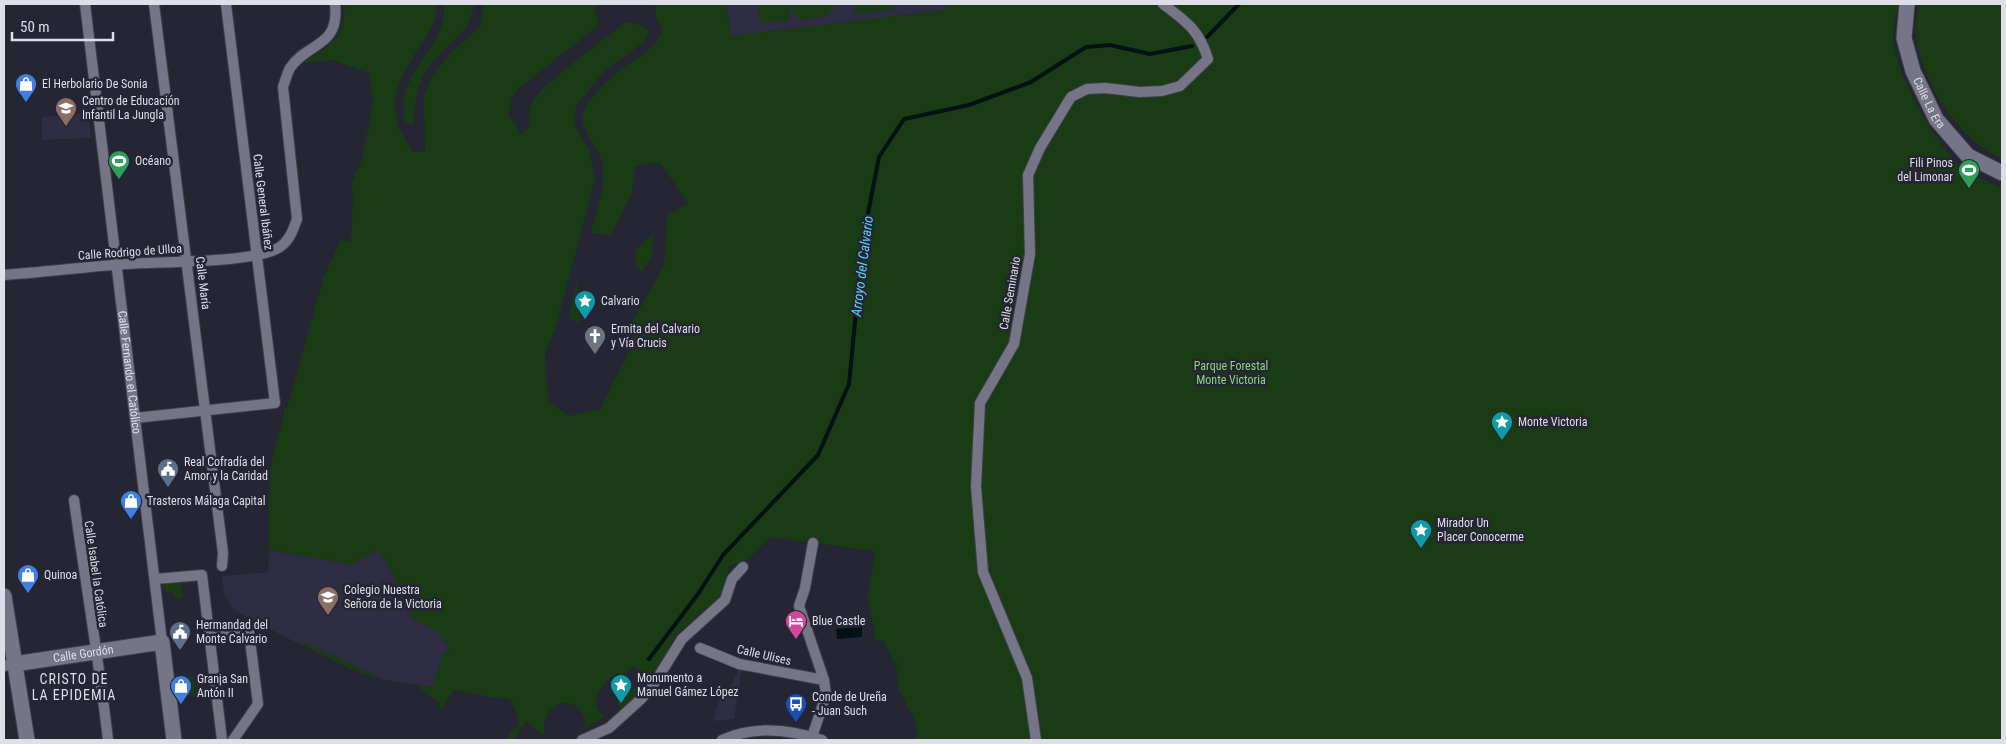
<svg xmlns="http://www.w3.org/2000/svg" width="2006" height="744" viewBox="0 0 2006 744" font-family="'Roboto Condensed',sans-serif">
<rect width="100%" height="100%" fill="#252534"/>
<g fill="#2e2d43">
<path d="M 726,4 L 972,4 L 970,7 L 731,36 Z"/>
<path d="M 88,113 L 91,138 L 42,140 L 42,117 Z"/>
<path d="M 269,550 L 352,564 L 378,550 L 394,576 L 413,620 L 435,629 L 450,647 L 441,659 L 433,687 L 385,680 L 314,647 L 293,641 L 234,610 L 224,595 L 222,576 L 268,572 Z"/>
<path d="M 739,669 L 742,669 L 734,719 L 713,721 L 718,702 L 725,697 Z"/>
</g>
<g fill="#1a3c14">
<path d="M 344,4 L 436,4 C 438,18 431,28 424,40 C 396,83 381,106 413,152 L 425,151 L 424,95 L 432,76 L 450,54 L 480,26 L 483,4 L 594,4 L 598,26 L 523,85 L 513,94 L 508,114 L 519,130 L 520,135 L 530,126 C 529,120 529,109 532,103 C 540,85 607,38 626,22 L 639,24 L 647,30 L 648,36 L 639,46 L 606,69 L 576,106 L 575,126 L 589,150 L 595,179 L 557,323 L 545,354 L 546,382 L 549,401 L 568,416 L 600,409 L 631,347 L 629,346 L 635,335 L 627,331 L 664,265 L 667,215 L 688,204 L 660,162 L 635,166 L 632,193 L 611,235 L 591,233 C 596,211 607,185 602,162 C 598,145 576,127 584,110 C 590,98 604,84 614,75 C 631,60 655,53 662,29 L 656,18 L 655,4 L 726,4 L 731,36 L 945,10 L 948,4 L 1899,4 C 1897,12 1894,22 1893,30 C 1890,65 1930,132 1952,158 C 1965,173 1985,181 2002,187 L 2002,740 L 917,740 L 916,723 L 898,687 L 896,663 L 894,663 L 884,641 L 876,641 L 868,597 L 875,551 L 770,537 L 747,560 L 729,566 L 722,594 L 676,635 L 652,679 L 632,667 L 624,675 L 616,673 C 605,683 586,700 602,715 L 604,714 L 603,718 L 586,728 C 583,688 537,700 545,737 L 526,721 L 514,740 L 505,740 L 512,730 L 519,725 L 517,714 L 510,699 L 489,697 L 454,690 L 442,709 L 438,705 L 440,703 L 415,685 L 433,687 L 441,659 L 450,647 L 435,629 L 413,620 L 394,576 L 378,550 L 352,564 L 269,550 C 270,520 267,489 272,460 C 275,444 284,422 284,408 L 287,408 L 291,395 L 323,279 L 341,239 L 351,242 L 353,197 L 351,183 L 362,160 L 373,102 L 369,73 L 332,60 L 306,63 L 305,61 C 329,48 347,34 344,4 Z"/>
<path d="M 444,4 L 474,4 C 472,37 436,48 423,76 C 416,90 415,107 414,122 L 411,125 L 406,123 C 392,71 448,50 444,4 Z"/>
<path d="M 758,4 L 789,4 L 790,20 L 760,23 Z"/>
<path d="M 792,4 L 833,4 L 834,10 L 828,11 L 828,16 L 799,20 L 798,15 L 793,15 Z"/>
<path d="M 854,4 L 894,4 L 895,9 L 855,14 Z"/>
<path d="M 1919,4 L 2002,4 L 2002,158 C 1960,142 1922,82 1916,38 C 1915,27 1917,15 1919,4 Z"/>
<path d="M 654,233 L 651,259 L 642,271 L 635,267 L 636,249 Z"/>
<path d="M 577,281 L 580,323 L 568,318 Z"/>
<path d="M 181,581 L 183,598 L 174,598 L 173,591 L 165,592 L 164,584 Z"/>
<path d="M 293,641 L 314,647 L 385,680 L 356,671 Z"/>
<path d="M 193,677 L 195,695 L 178,697 L 176,678 Z"/>
<path d="M 634,688 L 639,689 L 639,695 L 624,709 L 618,705 L 618,701 Z"/>
</g>
<path fill="#031115" d="M 862,627 L 862,637 L 837,639 L 836,629 Z"/>
<g fill="none" stroke-linecap="round" stroke-linejoin="round">
<g stroke="#031115" stroke-width="4">
<path d="M 1207,37 L 1239,4"/>
<path d="M 649,659 L 698,594 L 723,555 L 818,455 L 849,384 L 863,239 L 879,157 L 904,119 L 969,105 L 1031,82 L 1086,47 L 1110,45 L 1150,54 L 1192,46"/>
</g>
<g stroke="#40404c" stroke-width="12">
<g id="street">
<path id="s1" d="M 85,4 L 162,642"/>
<path d="M 154,4 L 223,553 L 222,566"/>
<path d="M 4,275 C 44,272 85,267 125,264 C 159,261 254,264 280,247 C 290,240 293,230 297,219 L 283,87 C 285,81 287,74 290,68 C 307,42 340,48 335,4"/>
<path d="M 135,418 L 275,403 L 226,4"/>
<path d="M 74,500 C 85,580 99,660 108,740"/>
<path d="M 155,579 L 202,575 L 222,740"/>
<path d="M 210,638 L 249,632 L 258,704 L 233,740"/>
<path d="M 700,648 L 739,664 L 824,680"/>
<path d="M 4,666 L 14,664"/>
<path d="M 812,737 L 826,695 L 824,680 L 799,606 L 805,588 L 813,543"/>
<path d="M 582,740 L 609,728 L 640,700 L 652,687 L 682,639 L 725,600 L 732,579 L 743,567"/>
<path d="M 722,740 C 753,726 789,729 822,740"/>
<path d="M 1036,740 L 1027,678 L 983,572 L 976,487 L 980,403 L 1014,344 L 1030,254 L 1028,175 L 1040,148 L 1071,97 L 1087,89 L 1105,88 L 1140,92 L 1162,91 L 1180,86 L 1208,59 C 1199,30 1187,22 1163,4"/>
</g>
</g>
<g stroke="#40404c" stroke-width="17">
<g id="secondary">
<path id="s2" d="M 1907,4 L 1904,38 L 1913,71 L 1936,119 L 1968,156 L 2002,173"/>
<path d="M 4,596 L 27,740"/>
<path id="s3" d="M 14,664 L 162,642 L 174,740"/>
</g>
</g>
<use href="#street" stroke="#757587" stroke-width="10"/>
<use href="#secondary" stroke="#757587" stroke-width="15"/>
</g>
<defs>
<g id="shop-pin" transform="scale(1.125)"><path d="M0 17L-7.5 6A9.5 9.5 0 1 1 7.5 6Z" fill="#3f7fe0" stroke="#252534"/><path d="M-5-2.5h2.3a2.7 3.5 0 0 1 5.4 0H5L5.5 6h-11ZM-1.5-2.5h3a1.5 2.3 0 0 0-3 0Z" fill="#fff"/></g>
<g id="school-pin" transform="scale(1.125)"><path d="M0 17L-7.5 6A9.5 9.5 0 1 1 7.5 6Z" fill="#8d6e63" stroke="#252534"/><path d="M0-5L7-2L0 1L-7-2ZM-4 1L0 2.5L4 1V4Q0 6-4 4Z" fill="#fff"/></g>
<g id="stadium-pin" transform="scale(1.125)"><path d="M0 17L-7.5 6A9.5 9.5 0 1 1 7.5 6Z" fill="#2e9e5b" stroke="#252534"/><path d="M0-5a6.5 5 0 1 0 0 10a6.5 5 0 1 0 0-10ZM-3.5-1.8h7v3.6h-7Z" fill="#fff"/></g>
<g id="sight-pin" transform="scale(1.125)"><path d="M0 17L-7.5 6A9.5 9.5 0 1 1 7.5 6Z" fill="#0f9aa8" stroke="#252534"/><path d="M0-6L1.8-2.2L6-1.7L2.9 1.2L3.7 5.4L0 3.3L-3.7 5.4L-2.9 1.2L-6-1.7L-1.8-2.2Z" fill="#fff"/></g>
<g id="church-pin" transform="scale(1.125)"><path d="M0 17L-7.5 6A9.5 9.5 0 1 1 7.5 6Z" fill="#6b7280" stroke="#252534"/><path d="M-1.2-6h2.4v3.5h3.3v2.4h-3.3V6h-2.4V-.1h-3.3v-2.4h3.3Z" fill="#fff"/></g>
<g id="civic-pin" transform="scale(1.125)"><path d="M0 17L-7.5 6A9.5 9.5 0 1 1 7.5 6Z" fill="#5c6f8a" stroke="#252534"/><path d="M-.6-6.5H3V-4.5H.6V-3L4-1V1h2V6H-6V1h2V-1L-.6-3ZM-1.2 2.5V6h2.4V2.5Z" fill="#fff"/></g>
<g id="hotel-pin" transform="scale(1.125)"><path d="M0 17L-7.5 6A9.5 9.5 0 1 1 7.5 6Z" fill="#d1479c" stroke="#252534"/><path d="M-6-4.5h1.5V1H6V5H4.5V3h-9V5H-6ZM-4 0a1.8 1.8 0 1 1 3.6 0ZM.5 0V-2.5h3Q6-2.5 6 0Z" fill="#fff"/></g>
<g id="bus-pin" transform="scale(1.125)"><path d="M0 17L-7.5 6A9.5 9.5 0 1 1 7.5 6Z" fill="#1a4fb4" stroke="#252534"/><path d="M-5-6H5V4H4V6H2V4H-2V6H-4V4H-5ZM-3.5-4V0h7V-4ZM-3.5 1.2v1.5H-2V1.2ZM2 1.2v1.5H3.5V1.2Z" fill="#fff"/></g>
</defs>
<g fill-rule="evenodd">
<use href="#shop-pin" x="26" y="84"/>
<use href="#school-pin" x="66" y="108"/>
<use href="#stadium-pin" x="119" y="161"/>
<use href="#stadium-pin" x="1969" y="170"/>
<use href="#sight-pin" x="585" y="301"/>
<use href="#church-pin" x="595" y="336"/>
<use href="#sight-pin" x="1502" y="422"/>
<use href="#civic-pin" x="168" y="469"/>
<use href="#shop-pin" x="131" y="501"/>
<use href="#sight-pin" x="1421" y="530"/>
<use href="#shop-pin" x="28" y="575"/>
<use href="#school-pin" x="328" y="597"/>
<use href="#hotel-pin" x="796" y="621"/>
<use href="#civic-pin" x="180" y="632"/>
<use href="#sight-pin" x="621" y="685"/>
<use href="#shop-pin" x="181" y="686"/>
<use href="#bus-pin" x="796" y="704"/>
</g>
<g text-anchor="middle" stroke-width="5" stroke-linejoin="round" paint-order="stroke">
<g font-size="12" fill="#dedfe9" stroke="#252534" text-anchor="start">
<text x="42" y="88">El Herbolario De Sonia</text>
<text x="82" y="105">Centro de Educación<tspan x="82" dy="14">Infantil La Jungla</tspan></text>
<text x="135" y="165">Océano</text>
<text x="1953" y="167" text-anchor="end">Fili Pinos<tspan x="1953" dy="14">del Limonar</tspan></text>
<text x="601" y="305">Calvario</text>
<text x="611" y="333">Ermita del Calvario<tspan x="611" dy="14">y Vía Crucis</tspan></text>
<text x="1518" y="426">Monte Victoria</text>
<text x="184" y="466">Real Cofradía del<tspan x="184" dy="14">Amor y la Caridad</tspan></text>
<text x="147" y="505">Trasteros Málaga Capital</text>
<text x="1437" y="527">Mirador Un<tspan x="1437" dy="14">Placer Conocerme</tspan></text>
<text x="44" y="579">Quinoa</text>
<text x="344" y="594">Colegio Nuestra<tspan x="344" dy="14">Señora de la Victoria</tspan></text>
<text x="812" y="625">Blue Castle</text>
<text x="196" y="629">Hermandad del<tspan x="196" dy="14">Monte Calvario</tspan></text>
<text x="637" y="682">Monumento a<tspan x="637" dy="14">Manuel Gámez López</tspan></text>
<text x="197" y="683">Granja San<tspan x="197" dy="14">Antón II</tspan></text>
<text x="812" y="701">Conde de Ureña<tspan x="812" dy="14">- Juan Such</tspan></text>
</g>
<g font-size="12" fill="#dedfe9" stroke="#252534">
<text dy="4" stroke="none"><textPath href="#s2" startOffset="104">Calle La Era</textPath></text>
<text transform="translate(263 202) rotate(83)" y="4">Calle General Ibáñez</text>
<text transform="translate(130 252) rotate(-4)" y="4">Calle Rodrigo de Ulloa</text>
<text transform="translate(203 283) rotate(83)" y="4">Calle María</text>
<text transform="translate(1010 293) rotate(-80)" y="4">Calle Seminario</text>
<text dy="4" stroke="none"><textPath href="#s1" startOffset="371">Calle Fernando el Católico</textPath></text>
<text transform="translate(96 574) rotate(82)" y="4">Calle Isabel la Católica</text>
<text dy="4" stroke="none"><textPath href="#s3" startOffset="70">Calle Gordón</textPath></text>
<text transform="translate(764 655) rotate(13)" y="4">Calle Ulises</text>
</g>
<g font-size="12" fill="#89d87b" stroke="#252534">
<text x="1231" y="370">Parque Forestal<tspan x="1231" dy="14">Monte Victoria</tspan></text>
</g>
<g font-size="14" font-style="italic" fill="#58d7f5" stroke="#252534">
<text transform="translate(862 266) rotate(-83)" y="5">Arroyo del Calvario</text>
</g>
<g font-size="14" letter-spacing="1" fill="#dedfe9" stroke="#252534">
<text x="74" y="684">CRISTO DE<tspan x="74" dy="16">LA EPIDEMIA</tspan></text>
</g>
</g>
<rect width="2006" height="744" fill="none" stroke="#dedfe9" stroke-width="10"/>
<path d="M12 32v8h101v-8" fill="none" stroke="#dedfe9" stroke-width="2.5"/>
<text x="20" y="32" font-size="15" fill="#dedfe9" stroke="#252534" stroke-width="4" paint-order="stroke">50 m</text>
</svg>
